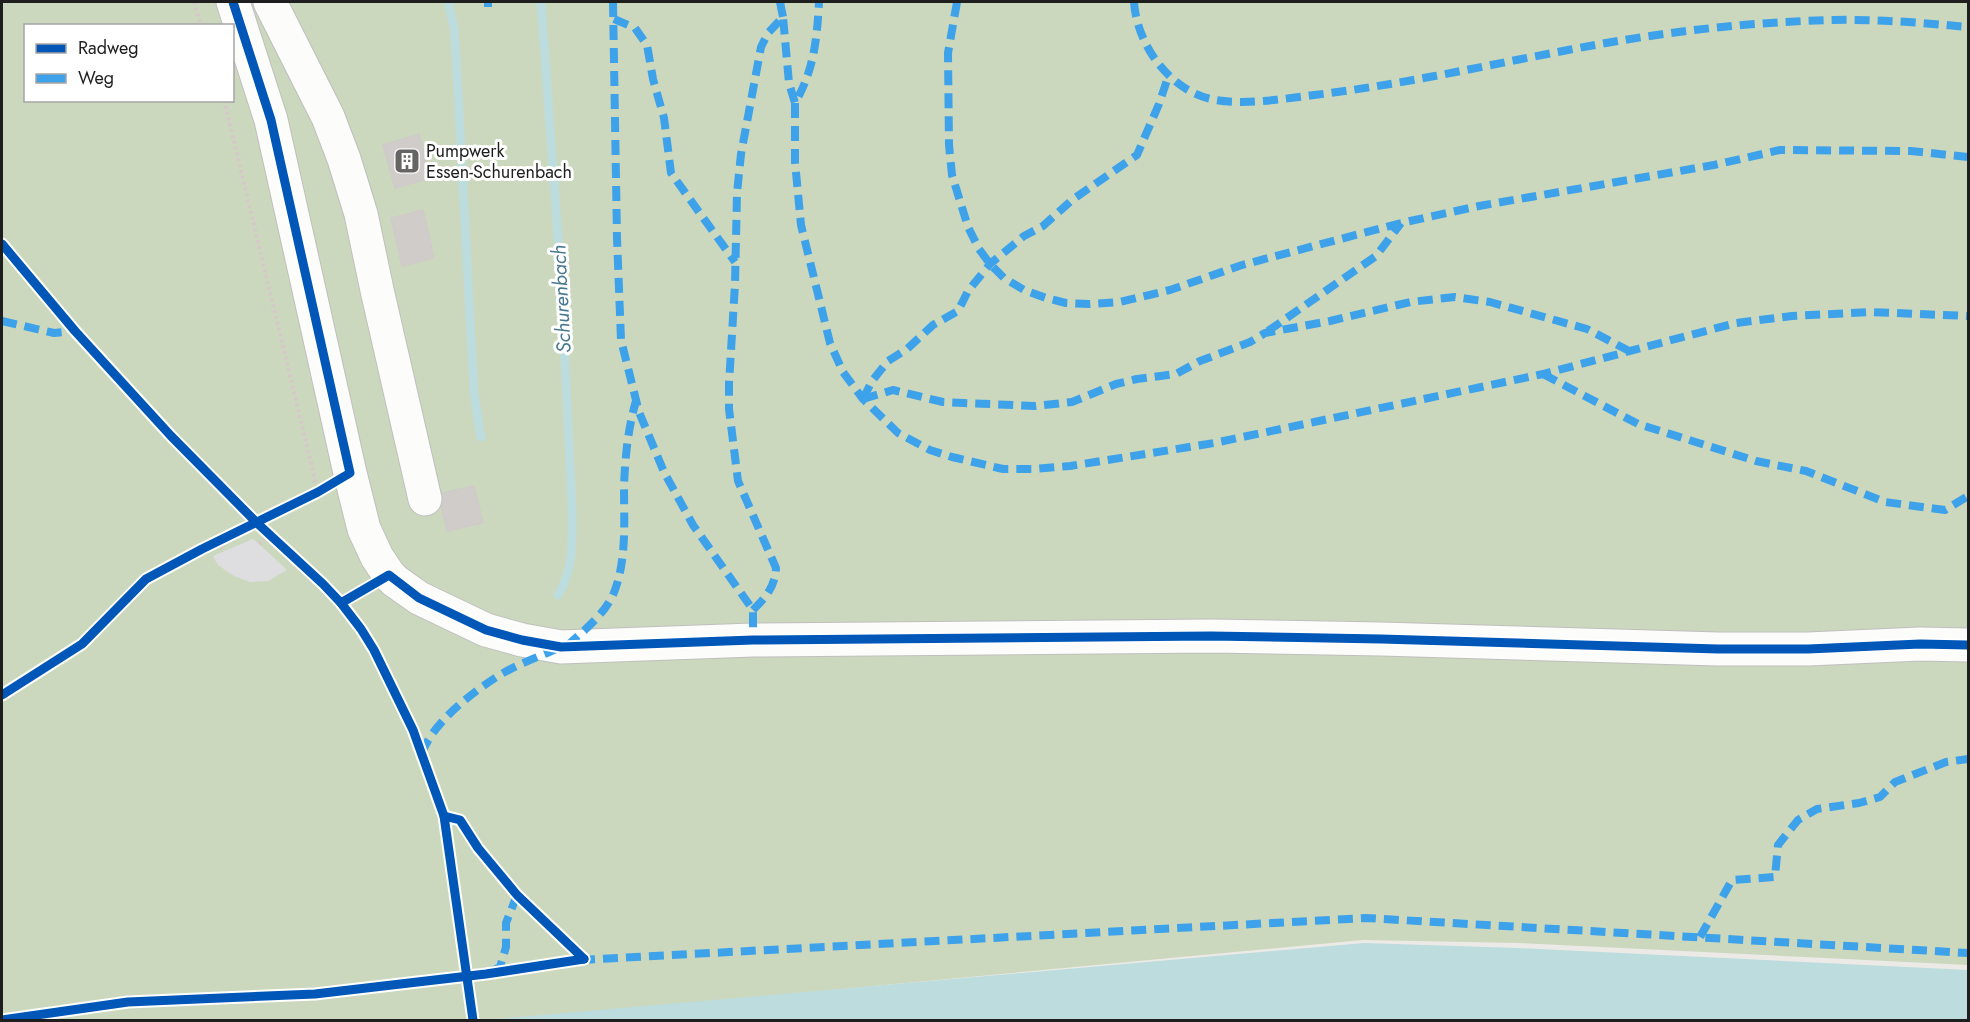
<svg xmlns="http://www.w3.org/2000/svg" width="1970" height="1022" viewBox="0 0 1970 1022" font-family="Jost,sans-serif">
<rect width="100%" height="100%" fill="#eceae7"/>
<path fill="#ccd8be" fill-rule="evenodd" d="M 2,2 L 1968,2 L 1968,965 L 1518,943 L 1363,940 L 511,1020 L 2,1020 ZM 26,26 L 232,26 L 232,100 L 26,100 Z"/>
<path fill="#dedee1" d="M 253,539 L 259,544 L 287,570 L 268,581 L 250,582 L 234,576 L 218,565 L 213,556 Z"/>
<path fill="#bddcdd" d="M 1364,943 L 1518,948 L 1968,970 L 1968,1020 L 485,1020 Z"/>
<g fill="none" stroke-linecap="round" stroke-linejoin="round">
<g stroke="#bddcdd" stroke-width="9">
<path d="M 448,2 L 454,27 L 456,56 L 474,393 L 481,437"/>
<path d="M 541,2 L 562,293 L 572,511 C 572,540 574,570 558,595"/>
</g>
</g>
<g fill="#cfccca" stroke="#cfcbc8" stroke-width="1.5">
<path d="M 419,134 L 431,178 L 395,188 L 383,145 Z"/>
<path d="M 423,210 L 434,258 L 402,266 L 391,218 Z"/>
<path d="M 474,486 L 483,523 L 447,531 L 438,494 Z"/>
</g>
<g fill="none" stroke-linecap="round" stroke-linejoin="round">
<g stroke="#bfbfbd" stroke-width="35">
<g id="minor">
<path d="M 233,2 L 271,120 L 350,473 L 364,529 L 377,557 L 389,575 L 395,581 L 419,598 L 486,630 L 522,640 L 561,647 L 753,640 L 1211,636 L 1381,639 L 1718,649 L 1808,649 L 1920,644 L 1968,645"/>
<path d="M 270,2 L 328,117 L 344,159 L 361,214 L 377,290 L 425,499"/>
</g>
</g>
<g stroke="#d5c8c8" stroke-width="4" stroke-dasharray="3 3" stroke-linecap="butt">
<path d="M 194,2 L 201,26"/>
<path d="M 224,100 L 318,492"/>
<path d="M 218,541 L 224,551"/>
<path d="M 259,544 L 270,535"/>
</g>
<use href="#minor" stroke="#fcfcfb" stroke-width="33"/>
<g stroke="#3da2ea" stroke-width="8" stroke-dasharray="15 8" stroke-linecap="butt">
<path d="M 488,2 L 488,7"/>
<path d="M 613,2 L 617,238 L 621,340 L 639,412 L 664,472 L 693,525 L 753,610 L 753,640"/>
<path d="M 780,2 L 783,17"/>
<path d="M 957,2 L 948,53 L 949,145 L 952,175 L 968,227 L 979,249 L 990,264 L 1004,278 L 1024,290 L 1046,298 L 1066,303 L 1090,304 L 1120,302 L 1170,290 L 1242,265 L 1401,223 L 1479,206 L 1714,165 L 1780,150 L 1911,151 L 1968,157"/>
<path d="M 1134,2 C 1137,45 1170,92 1215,100 C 1246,105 1282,99 1314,95 C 1400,85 1483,66 1568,50 C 1656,33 1744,22 1833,20 C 1878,19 1924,23 1968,27"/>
<path d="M 614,19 L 635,28 L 647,45 L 653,79 L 664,118 L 671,173 L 735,262"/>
<path d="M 795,103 L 795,162 L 801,225 L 830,343 L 843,372 L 863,399 L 898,433 L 930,450 L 952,457 L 1003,469 L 1033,469 L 1070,466 L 1214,443 L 1543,374 L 1736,323 L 1792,316 L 1870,312 L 1968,316"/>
<path d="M 2,321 L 54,333 L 75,331"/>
<path d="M 1268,331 L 1376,256 L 1401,223"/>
<path d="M 1543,374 L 1638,424 L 1756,461 L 1806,471 L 1885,502 L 1945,510 L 1968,496"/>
<path d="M 863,399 L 893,390 L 943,402 L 964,403 L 1035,406 L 1072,402 L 1116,384 L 1137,379 L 1176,374 L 1200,361 L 1250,342 L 1265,333 L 1330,321 L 1410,302 L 1455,297 L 1490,302 L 1587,329 L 1631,352"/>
<path d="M 863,399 L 872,381 L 888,361 L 907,349 L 933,325 L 958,311 L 968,291 L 990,264 L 1024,236 L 1043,226 L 1072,200 L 1137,155 L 1159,104 L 1169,74"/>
<path d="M 753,610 C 766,597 775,587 776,568 L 738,481 L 729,409 L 729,384 L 735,284 L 737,193 L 741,154 L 761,47 L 768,33 L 783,17 L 789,83 L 795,103 C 814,70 817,39 819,2"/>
<path d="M 567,646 C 583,631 603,616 613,595 C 627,562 624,522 624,487 C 625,458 628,428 636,401"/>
<path d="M 422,753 C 433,723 469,695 495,678 C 515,665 538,657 559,648"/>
<path d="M 1700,937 L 1732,880 L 1775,877 L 1778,845 L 1798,820 L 1817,809 L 1859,803 L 1880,797 L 1895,782 L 1946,762 L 1968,759"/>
<path d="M 580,960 L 1366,918 L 1968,953"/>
<path d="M 492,971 L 500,967 L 506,947 L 506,923 L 517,895"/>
</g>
<g stroke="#fff" stroke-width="13">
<g id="cycleway">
<path d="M 2,244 L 75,331 L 171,436 L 257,523 L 323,584 L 341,603 L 361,629 L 374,650 L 413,730 L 444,816 L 473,1020"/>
<path d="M 341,603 L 389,575 L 419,598 L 486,630 L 522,640 L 561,647 L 753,640 L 1211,636 L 1381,639 L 1718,649 L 1808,649 L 1920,644 L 1968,645"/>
<path d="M 2,695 L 82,644 L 146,579 L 202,549 L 318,492 L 350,473 L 271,120 L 233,2"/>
<path d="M 444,816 L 460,820 L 478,848 L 517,895 L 584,959"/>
<path d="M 2,1020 L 128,1002 L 315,994 L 486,974 L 584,959"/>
</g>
</g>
<use href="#cycleway" stroke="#0057b8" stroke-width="9"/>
</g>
<defs>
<g id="building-square" transform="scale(1.35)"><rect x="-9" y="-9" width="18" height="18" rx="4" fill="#666564" stroke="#fff"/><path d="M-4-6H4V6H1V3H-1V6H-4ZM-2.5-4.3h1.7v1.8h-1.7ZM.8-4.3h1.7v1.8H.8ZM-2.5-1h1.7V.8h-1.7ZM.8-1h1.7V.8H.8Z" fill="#fff"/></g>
</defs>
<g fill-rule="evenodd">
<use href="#building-square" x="407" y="161"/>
</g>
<g text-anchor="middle" stroke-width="6" stroke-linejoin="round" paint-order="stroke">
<g font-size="18" fill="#1e1e1e" stroke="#fff" text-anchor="start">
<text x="426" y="157">Pumpwerk<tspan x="426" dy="21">Essen-Schurenbach</tspan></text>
</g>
<g font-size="20" font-style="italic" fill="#487990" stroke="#fff">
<text transform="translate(561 299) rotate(-93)" y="7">Schurenbach</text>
</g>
</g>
<rect width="1970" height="1022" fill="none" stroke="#1e1e1e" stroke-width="6"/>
<rect x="24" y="24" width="210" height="78" fill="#ffffff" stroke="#a5a5a5" stroke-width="1.5"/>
<rect x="36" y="44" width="30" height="9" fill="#0057b8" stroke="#a5a5a5" stroke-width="1.5"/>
<text x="78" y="54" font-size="18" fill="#1e1e1e">Radweg</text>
<rect x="36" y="74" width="30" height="9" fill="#3da2ea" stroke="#a5a5a5" stroke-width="1.5"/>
<text x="78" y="84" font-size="18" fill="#1e1e1e">Weg</text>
</svg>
